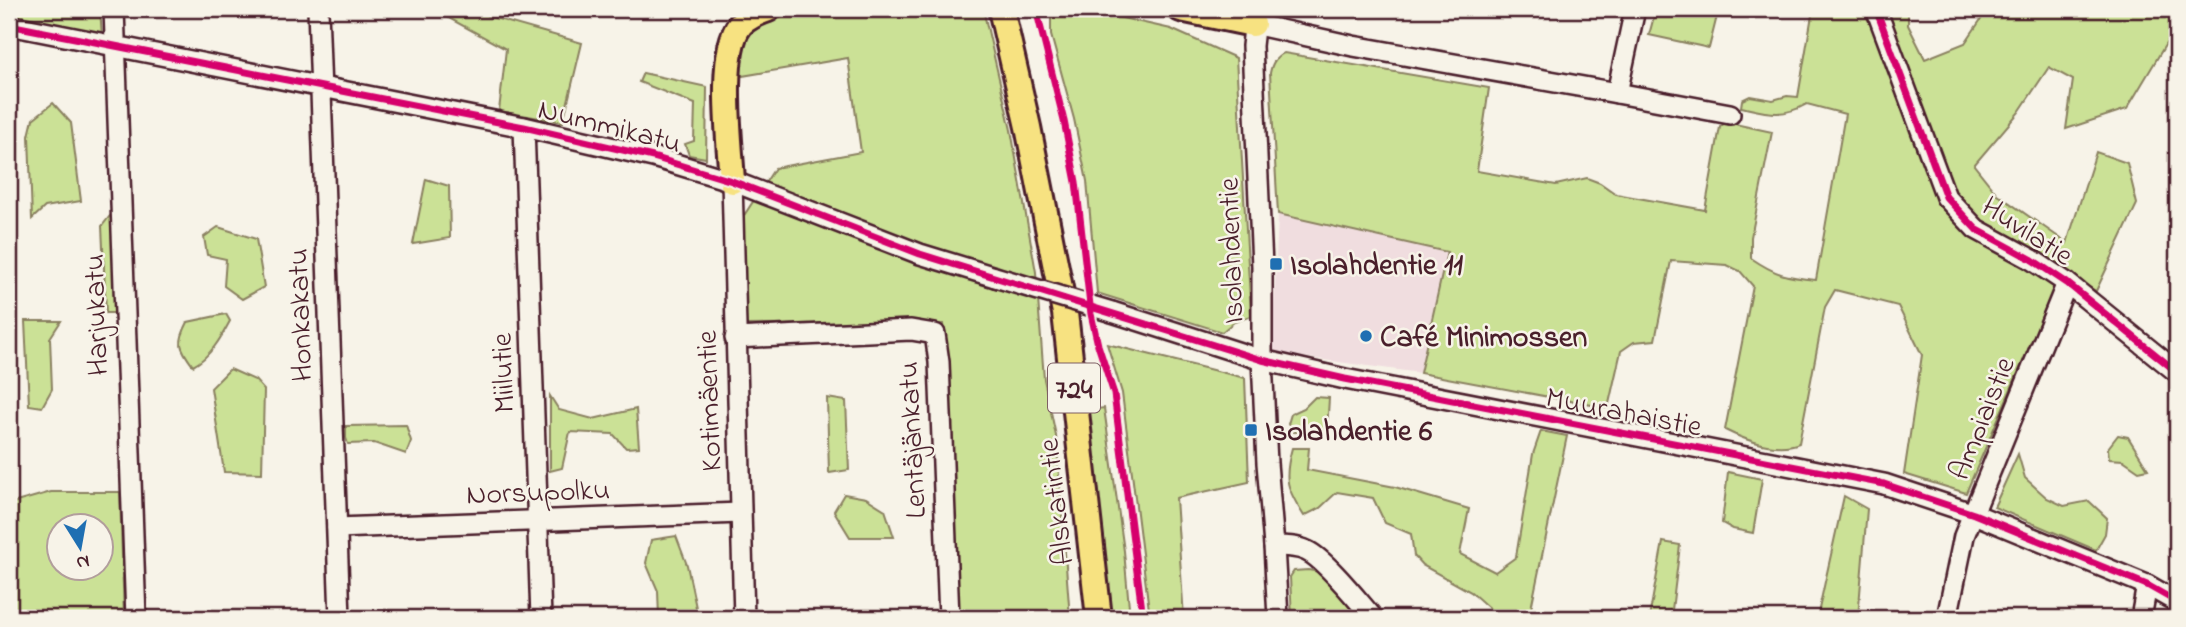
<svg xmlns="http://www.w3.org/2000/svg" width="2186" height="627" viewBox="0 0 2186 627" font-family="'Indie Flower',sans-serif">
<rect width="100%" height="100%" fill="#f7f3e8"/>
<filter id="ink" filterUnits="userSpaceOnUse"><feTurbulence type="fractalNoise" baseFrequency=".0143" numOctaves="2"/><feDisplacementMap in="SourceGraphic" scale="14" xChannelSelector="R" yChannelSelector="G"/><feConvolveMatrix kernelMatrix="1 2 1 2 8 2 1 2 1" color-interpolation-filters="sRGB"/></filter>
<g filter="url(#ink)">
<path fill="#f0dddf" d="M 1278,214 L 1447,252 L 1420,373 L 1272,353 Z"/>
<g fill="#cbe196" stroke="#8a8060" stroke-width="2" fill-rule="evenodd">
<path d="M 9,9 L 100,9 L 102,36 L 9,17 Z"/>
<path d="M 441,9 L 483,9 L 487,16 L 582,43 L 563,122 L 499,111 L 506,49 L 445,16 Z"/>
<path d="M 811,9 L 983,9 L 1011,130 L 1036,272 L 1044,379 L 1056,436 L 1070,618 L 958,618 L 943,324 L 746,325 L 741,220 L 775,168 L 861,152 L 848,58 L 742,76 L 736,57 L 750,32 L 776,19 Z"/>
<path d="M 1059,9 L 1082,9 L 1171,29 L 1236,58 L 1251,316 L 1234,322 L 1222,332 L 1097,293 L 1087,181 L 1074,119 L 1051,35 L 1051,11 Z"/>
<path d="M 1656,9 L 1729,9 L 1729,13 L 1718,12 L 1709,48 L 1649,35 Z"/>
<path d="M 1813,9 L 1908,9 L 1908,25 L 1925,59 L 1965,43 L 1988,9 L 2177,9 L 2177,25 L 2127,109 L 2066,129 L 2073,80 L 2049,67 L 2019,112 L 1974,165 L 1997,194 L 2067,243 L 2096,152 L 2127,163 L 2137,204 L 2096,291 L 2062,271 L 1966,493 L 1904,474 L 1922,355 L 1898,306 L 1835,290 L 1825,307 L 1799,443 C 1776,452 1747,441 1725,430 L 1753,286 L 1740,271 L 1727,265 L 1671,261 L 1655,340 L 1634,342 L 1621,351 L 1608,408 L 1420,373 L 1447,252 L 1278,214 L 1270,73 C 1272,63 1275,58 1284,53 L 1489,88 L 1477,171 L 1556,185 L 1587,178 L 1600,183 L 1616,194 L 1705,210 L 1720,127 L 1726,122 L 1772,132 L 1751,237 L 1751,258 C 1776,275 1786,277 1816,280 L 1845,114 L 1807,104 C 1782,118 1768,113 1741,107 L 1742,100 L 1750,96 L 1773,100 L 1787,96 L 1798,97 Z"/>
<path d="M 643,73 L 707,87 L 706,158 L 689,155 L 685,144 L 694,141 L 695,104 L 639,82 Z"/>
<path d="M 53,103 L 71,123 L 81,201 L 45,207 L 32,219 L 29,136 L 33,119 Z"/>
<path d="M 426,179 L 449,186 L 450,238 L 413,244 Z"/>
<path d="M 113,212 L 116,313 L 106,313 L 102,226 Z"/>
<path d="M 218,227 L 256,239 L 264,287 L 242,299 L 224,286 L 226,259 L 207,255 L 204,237 Z"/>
<path d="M 226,314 L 230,321 C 221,338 210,357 193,366 C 179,347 177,343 188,322 Z"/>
<path d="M 25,321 L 61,321 L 50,338 L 52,389 L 42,407 L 29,405 Z"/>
<path d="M 1107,344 L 1245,378 L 1249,482 L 1176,498 L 1184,618 L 1150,618 L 1122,393 Z"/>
<path d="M 230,369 L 255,380 L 264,390 L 262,473 L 224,472 L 211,388 Z"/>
<path d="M 550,396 L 559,410 L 593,419 L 636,409 L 639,447 L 626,448 L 613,434 L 570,432 L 562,468 L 550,471 Z"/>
<path d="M 1315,397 L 1329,398 L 1327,431 L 1293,432 L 1288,424 L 1291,414 L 1304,408 Z"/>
<path d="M 827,398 L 846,401 L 849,470 L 829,473 Z"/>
<path d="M 1104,408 L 1124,551 L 1130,618 L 1107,618 L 1090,444 L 1089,410 Z"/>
<path d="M 406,425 L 411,441 L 406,454 L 374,443 L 348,444 L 346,438 L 346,426 Z"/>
<path d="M 1541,431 L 1567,436 L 1529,618 L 1489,618 L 1491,610 L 1471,592 L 1422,565 L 1414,556 L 1411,534 L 1385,523 L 1373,498 L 1337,492 L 1320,508 L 1304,516 C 1287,489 1283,480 1292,448 L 1309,448 L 1307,470 L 1395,487 L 1469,509 L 1460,554 L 1495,572 L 1516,557 L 1533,454 Z"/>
<path d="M 2118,435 L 2128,437 L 2148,469 L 2139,471 L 2123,460 L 2109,459 L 2108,448 Z"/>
<path d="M 2018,454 L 2025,478 L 2047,498 L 2064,506 L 2089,501 L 2107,518 L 2105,534 L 2096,550 L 1994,507 Z"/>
<path d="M 1728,472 L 1762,479 L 1753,533 L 1733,529 L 1722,523 Z"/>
<path d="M 51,492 L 120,492 L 124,618 L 9,618 L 9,504 ZM 60,526 L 102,526 L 102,568 L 60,568 Z"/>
<path d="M 844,494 L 866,498 L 885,510 L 894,537 L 850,537 L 834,511 Z"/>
<path d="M 1844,496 L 1867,509 L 1858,618 L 1817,618 Z"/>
<path d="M 676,536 L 687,565 L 698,617 L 659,618 L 658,591 L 646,563 L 651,540 Z"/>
<path d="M 1663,542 L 1680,545 L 1671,618 L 1649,618 Z"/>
<path d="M 1308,570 L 1320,572 L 1359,618 L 1292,618 L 1290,577 L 1294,571 Z"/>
</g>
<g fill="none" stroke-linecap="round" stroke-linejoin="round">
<g stroke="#4a1f2b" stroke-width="24">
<g id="minor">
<path d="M 114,9 L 136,618"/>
<path d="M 318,9 L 340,618"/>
<path d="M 1256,9 L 1252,46 L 1262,266 L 1262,360 L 1267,463 L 1274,546 L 1278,618"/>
<path d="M 1876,9 L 1946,197 L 1976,229 L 2031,259 L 2067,283 L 2177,372"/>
<path d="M 1253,24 L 1353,46 L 1617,93 L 1635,9"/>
<path d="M 9,25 L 524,127 L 653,157 L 732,181 L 920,254 L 995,277"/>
<path d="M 1617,93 L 1730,114"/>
<path d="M 524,127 L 541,618"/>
<path d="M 732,181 L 744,618"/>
<path d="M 1112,312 L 1262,360 L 1345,379 L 1884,484 L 1974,514 L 2147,585 L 2177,602"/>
<path d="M 735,338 L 911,330 L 935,334 L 939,362 L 949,618"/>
<path d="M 337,528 L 741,513"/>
<path d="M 1274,546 C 1285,546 1297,546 1307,551 C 1325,559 1359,602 1373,618"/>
<path d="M 1947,618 L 1964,536 L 2067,283"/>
<path d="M 2141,618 L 2147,585"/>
</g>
</g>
<g stroke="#4a1f2b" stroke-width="30">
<g id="major">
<path d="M 1001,9 L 1028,127 L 1065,313 L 1099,618"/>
<path d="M 1181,9 L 1253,24"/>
<path d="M 732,181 C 730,145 718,53 740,25 C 746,18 759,12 768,9"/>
</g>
</g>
<use href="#minor" stroke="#f7f3e8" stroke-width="19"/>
<use href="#major" stroke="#f7e281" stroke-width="24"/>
<g stroke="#4a1f2b" stroke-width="24" stroke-linecap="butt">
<path id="minor-bridge" d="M 995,277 L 1112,312"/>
</g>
<use href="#minor-bridge" stroke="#f7f3e8" stroke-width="19"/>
<g stroke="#f7f3e8" stroke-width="11">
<g id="cycleway">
<path d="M 1036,9 L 1064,121 L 1076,182 L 1091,314 L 1098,345 L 1114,394 L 1143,618"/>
<path d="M 1876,9 L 1946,197 L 1976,229 L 2031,259 L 2067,283 L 2177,372"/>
<path d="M 9,25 L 524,127 L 653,157 L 732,181 L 920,254 L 1262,360 L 1345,379 L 1884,484 L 1974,514 L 2147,585 L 2177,602"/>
</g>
</g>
<use href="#cycleway" stroke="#d6006c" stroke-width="7"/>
</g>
</g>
<g fill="#1f6fb2" stroke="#f7f3e8" stroke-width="2.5">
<rect x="1269" y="257" width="14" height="14" rx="3.5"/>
<circle cx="1366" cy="336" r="7"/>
<rect x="1244" y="423" width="14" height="14" rx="3.5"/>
</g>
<g text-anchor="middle" stroke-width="5" stroke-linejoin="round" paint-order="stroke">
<rect fill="#f7f3e8" stroke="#7e5f64" stroke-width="2" x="1048" y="363.5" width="52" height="49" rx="5"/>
<g font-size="28" font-weight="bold" fill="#4a1f2b">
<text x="1074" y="398">724</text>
</g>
<g font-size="30" fill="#4a1f2b" stroke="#f7f3e8">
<text transform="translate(610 125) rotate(14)" y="10">Nummikatu</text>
<text transform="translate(2028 230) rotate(33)" y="10">Huvilatie</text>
<text transform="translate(1230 251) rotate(-92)" y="10">Isolahdentie</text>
<text transform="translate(95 315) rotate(-92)" y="10">Harjukatu</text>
<text transform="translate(299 315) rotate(-92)" y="10">Honkakatu</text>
<text transform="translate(502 373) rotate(-92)" y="10">Miilutie</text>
<text transform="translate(708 401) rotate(-92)" y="10">Kotimäentie</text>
<text transform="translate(1624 411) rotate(11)" y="10">Muurahaistie</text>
<text transform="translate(1981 418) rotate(-68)" y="10">Ampiaistie</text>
<text transform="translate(911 440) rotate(-93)" y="10">Lentäjänkatu</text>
<text transform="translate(538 491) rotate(-2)" y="10">Norsupolku</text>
<text transform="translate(1055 502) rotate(-97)" y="10">Alskatintie</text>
</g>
<g font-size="30" font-weight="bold" fill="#4a1f2b" stroke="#f7f3e8" text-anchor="start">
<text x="1290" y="274">Isolahdentie 11</text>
<text x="1380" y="346">Café Minimossen</text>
<text x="1265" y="440">Isolahdentie 6</text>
</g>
</g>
<rect width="2186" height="627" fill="none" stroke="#f7f3e8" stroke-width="35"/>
<rect x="18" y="18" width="2151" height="592" fill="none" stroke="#4a1f2b" stroke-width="2.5" filter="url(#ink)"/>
<g transform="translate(80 547) rotate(169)"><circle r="33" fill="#f7f3e8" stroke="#b29e9c" stroke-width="2"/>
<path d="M0-5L12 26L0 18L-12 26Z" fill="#1f6fb2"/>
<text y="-10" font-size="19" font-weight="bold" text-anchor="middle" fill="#4a1f2b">N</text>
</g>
</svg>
